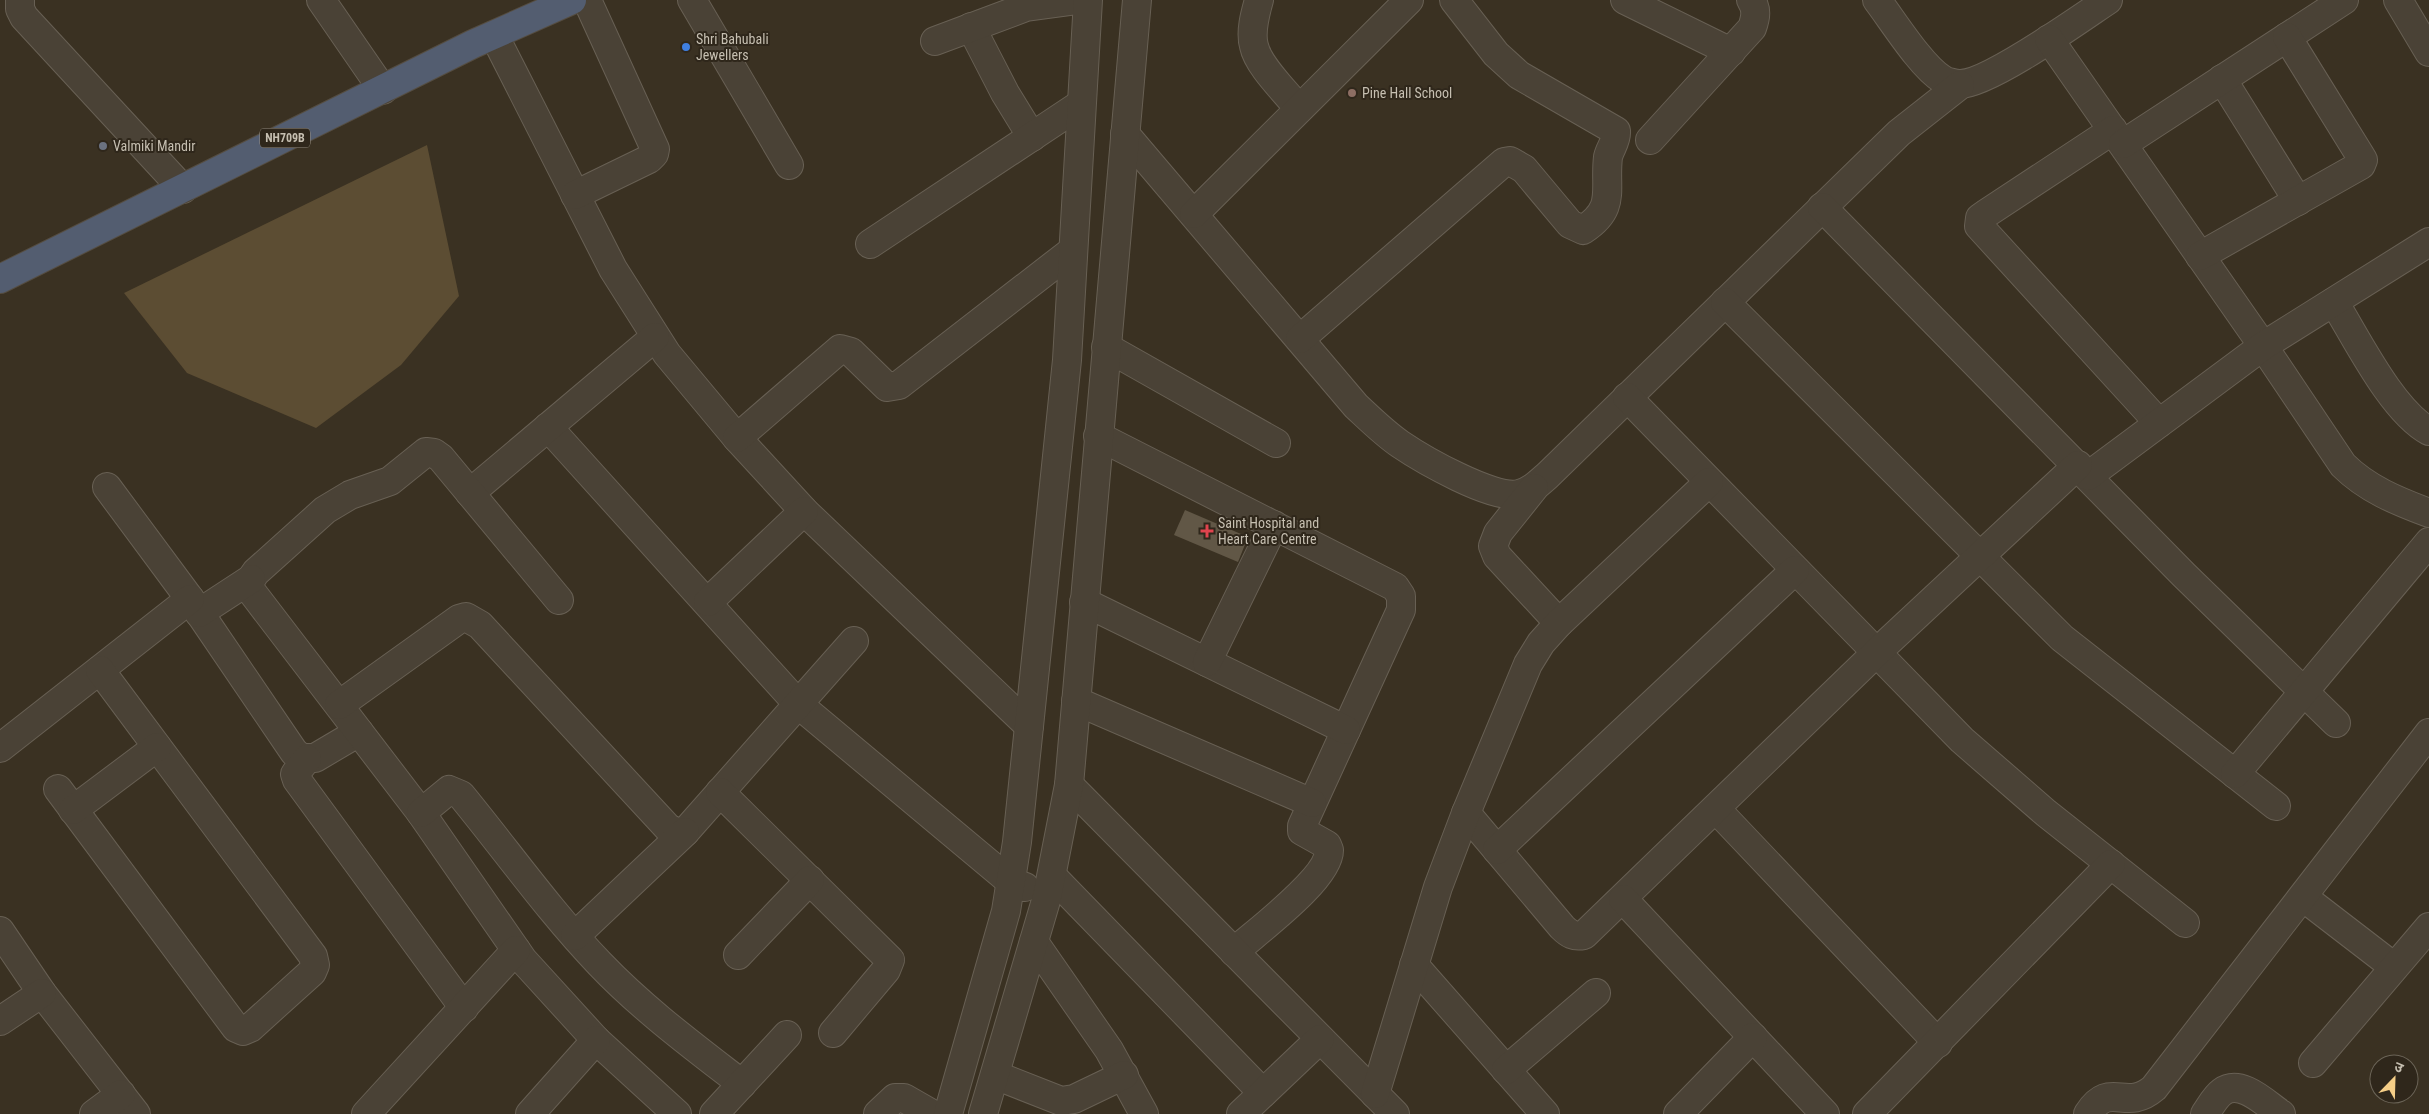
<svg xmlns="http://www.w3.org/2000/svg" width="2429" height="1114" viewBox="0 0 2429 1114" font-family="'Roboto Condensed','Noto Sans Devanagari',sans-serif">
<rect width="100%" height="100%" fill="#3a3122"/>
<path fill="#5c4d33" d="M 427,145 L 459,296 L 401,365 L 316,428 L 187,373 L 124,293 Z"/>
<path fill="#615746" d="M 1185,510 L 1248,537 L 1238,562 L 1174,535 Z"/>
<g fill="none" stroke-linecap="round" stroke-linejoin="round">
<g stroke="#686054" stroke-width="30">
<g id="minor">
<path d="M 20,0 L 20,9 L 24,17 L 183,189"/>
<path d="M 321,0 L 383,90"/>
<path d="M 692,0 L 789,165"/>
<path d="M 1259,0 C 1255,14 1250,32 1254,46 C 1258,66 1287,93 1299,109"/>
<path d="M 1625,0 L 1731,52"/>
<path d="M 1877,0 C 1893,21 1921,66 1942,79 C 1946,82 1956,84 1960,84 C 1989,84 2081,18 2108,0"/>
<path d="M 2398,0 L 2429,52"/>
<path d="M 971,27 L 1005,93 L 1032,137"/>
<path d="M 494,35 L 613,269 L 667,354 L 737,438 L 804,511 L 1029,726"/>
<path d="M 2049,39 L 2263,346 L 2343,465 C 2367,489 2397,501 2429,513"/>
<path d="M 935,41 L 1026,7 L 1078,0"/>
<path d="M 2222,79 L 2298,201"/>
<path d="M 2113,130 L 1987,213 L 1980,218 L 1979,226 L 2159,423"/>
<path d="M 1125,134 L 1356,406 C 1370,419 1384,433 1400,444 C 1422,459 1493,500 1519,494 C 1531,491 1539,483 1548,475 L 1899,133 L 1960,85"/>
<path d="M 1650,140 L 1752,28 C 1756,17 1757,9 1751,0"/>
<path d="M 2123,144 L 2344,0"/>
<path d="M 575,195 L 649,159 L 654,154 L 655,149 L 587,0"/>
<path d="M 1822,207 L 2184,575 L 2336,723"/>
<path d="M 1194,214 L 1409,0"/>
<path d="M 870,244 L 1081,104"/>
<path d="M 2200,256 L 2361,165 L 2363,160 L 2360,155 L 2287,37"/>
<path d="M 1725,302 L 2062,638 L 2276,806"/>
<path d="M 2334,302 C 2357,339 2392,411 2429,431"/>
<path d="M 1300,339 L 1504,162 L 1510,161 L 1524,169 L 1570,224 L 1583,230 C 1617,208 1604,190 1608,157 C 1610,148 1617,141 1616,131 L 1519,75 L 1496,54 L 1454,0"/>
<path d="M 1106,347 L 1276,443"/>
<path d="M 1627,397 L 1962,740 L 2046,813 L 2185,923"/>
<path d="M 548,427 L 798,704 L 1011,882 L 1025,887"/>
<path d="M 1098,436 L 1395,587 L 1401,596 L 1401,610 L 1302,826 L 1302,831 L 1327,845 L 1329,850 C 1330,878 1256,932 1234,952"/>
<path d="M 737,438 L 840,349 L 851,352 L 887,387 L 899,385 L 1072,251"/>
<path d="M 2088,476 L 2263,346 L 2429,242"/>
<path d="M 107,487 L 190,599 L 294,752 L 301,758 L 315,758 L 359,732"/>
<path d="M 1534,488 L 1498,533 L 1493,546 L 1497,556 L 1559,623"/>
<path d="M 470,493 L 655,337"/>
<path d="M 559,600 L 441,458 L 434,453 L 426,452 L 390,481 L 350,495 L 325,510 L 256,572 C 250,580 249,584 252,592 L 421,813 L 523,960 L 596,1040 L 677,1114"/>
<path d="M 708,602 L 804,511"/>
<path d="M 1084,602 L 1346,730"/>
<path d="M 199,613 L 251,579"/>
<path d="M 1207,662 L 1274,525"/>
<path d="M 1076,701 L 1312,803"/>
<path d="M 339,705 L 459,619 L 466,617 L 480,625 L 668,828 L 680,834 L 685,832 L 854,641"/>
<path d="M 0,748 L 190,599"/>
<path d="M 307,759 L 295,774 L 297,780 L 464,1008"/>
<path d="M 2235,774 L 2429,542"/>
<path d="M 1069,785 L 1395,1114"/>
<path d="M 58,789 L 236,1028 L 243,1031 L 250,1028 L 312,972 L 315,965 L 313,956 L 100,670"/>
<path d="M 720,792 L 890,960 L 886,970 L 833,1033"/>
<path d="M 1716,809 L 1938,1043"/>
<path d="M 73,810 L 157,747"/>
<path d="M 421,813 L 449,790 L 461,795 C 507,851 550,912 600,964 C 643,1009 693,1046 742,1084"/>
<path d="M 1466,813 L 1562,927 C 1569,934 1574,937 1584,935 L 1876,653 L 2078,465"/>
<path d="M 1497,850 L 1795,570"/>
<path d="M 1052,876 L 1263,1093"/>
<path d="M 2303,897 L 2394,967"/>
<path d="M 1623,899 L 1825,1114"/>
<path d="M 0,931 L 42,993 L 136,1114"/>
<path d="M 575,936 L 685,832"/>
<path d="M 1034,942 L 1109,1050 L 1144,1114"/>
<path d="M 738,955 L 810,880"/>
<path d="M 1414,965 L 1545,1114"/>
<path d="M 0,1021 L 42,993"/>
<path d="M 2313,1063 L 2429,927"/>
<path d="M 1506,1070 L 1596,993"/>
<path d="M 995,1075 L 1061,1101 L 1074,1099 L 1124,1075"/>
<path d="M 1375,1094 L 1438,887 L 1466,813 L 1528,664 L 1541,643 L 1559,623 L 1709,482"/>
<path d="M 94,1114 L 121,1094"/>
<path d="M 366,1114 L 516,950"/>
<path d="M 530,1114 L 596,1040"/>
<path d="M 714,1114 L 787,1035"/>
<path d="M 878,1114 L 895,1098 L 904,1098 L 932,1114"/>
<path d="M 948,1114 L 1006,911 L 1017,842 L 1067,360 L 1088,0"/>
<path d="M 983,1114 L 1047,897 L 1069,785 L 1137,0"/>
<path d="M 1241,1114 L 1320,1039"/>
<path d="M 1678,1114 L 1753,1037"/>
<path d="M 1867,1114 L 2111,864"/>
<path d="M 2088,1114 C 2110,1079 2125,1113 2154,1088 L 2429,733"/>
<path d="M 2205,1114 C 2210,1107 2215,1097 2222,1092 C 2241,1078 2266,1104 2281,1114"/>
</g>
</g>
<g stroke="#554d41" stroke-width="30">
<path id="highway" d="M 0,279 L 473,44 L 572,0"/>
</g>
<use href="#minor" stroke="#4a4236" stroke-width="28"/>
<use href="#highway" stroke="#535d70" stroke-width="28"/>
</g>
<circle fill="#3f7fe0" stroke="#2f271b" stroke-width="2" cx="686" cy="47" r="5"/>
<circle fill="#8d6e63" stroke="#2f271b" stroke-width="2" cx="1352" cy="93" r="5"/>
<circle fill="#6b7280" stroke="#2f271b" stroke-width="2" cx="103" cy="146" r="5"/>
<path fill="#e0444e" stroke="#2f271b" stroke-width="2" d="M1204.5 523.5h5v5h5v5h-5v5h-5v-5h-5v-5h5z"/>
<g text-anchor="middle" stroke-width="4" stroke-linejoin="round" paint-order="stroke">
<rect fill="#2f271b" stroke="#999184" stroke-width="1" x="260" y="128.5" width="50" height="19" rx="4"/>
<g font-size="12" font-weight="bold" fill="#c6bfb1">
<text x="285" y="142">NH709B</text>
</g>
<g font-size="14" fill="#c6bfb1" stroke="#2f271b" text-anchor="start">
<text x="696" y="44">Shri Bahubali<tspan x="696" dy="16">Jewellers</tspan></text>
<text x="1362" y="98">Pine Hall School</text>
<text x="113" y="151">Valmiki Mandir</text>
<text x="1218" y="528">Saint Hospital and<tspan x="1218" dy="16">Heart Care Centre</tspan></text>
</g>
</g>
<g transform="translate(2394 1079) rotate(23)"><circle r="24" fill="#2f271b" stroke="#6b6457"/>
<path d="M0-4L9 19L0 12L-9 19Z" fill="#f5ce87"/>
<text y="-8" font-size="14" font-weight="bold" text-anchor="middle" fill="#c6bfb1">उ</text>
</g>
</svg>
